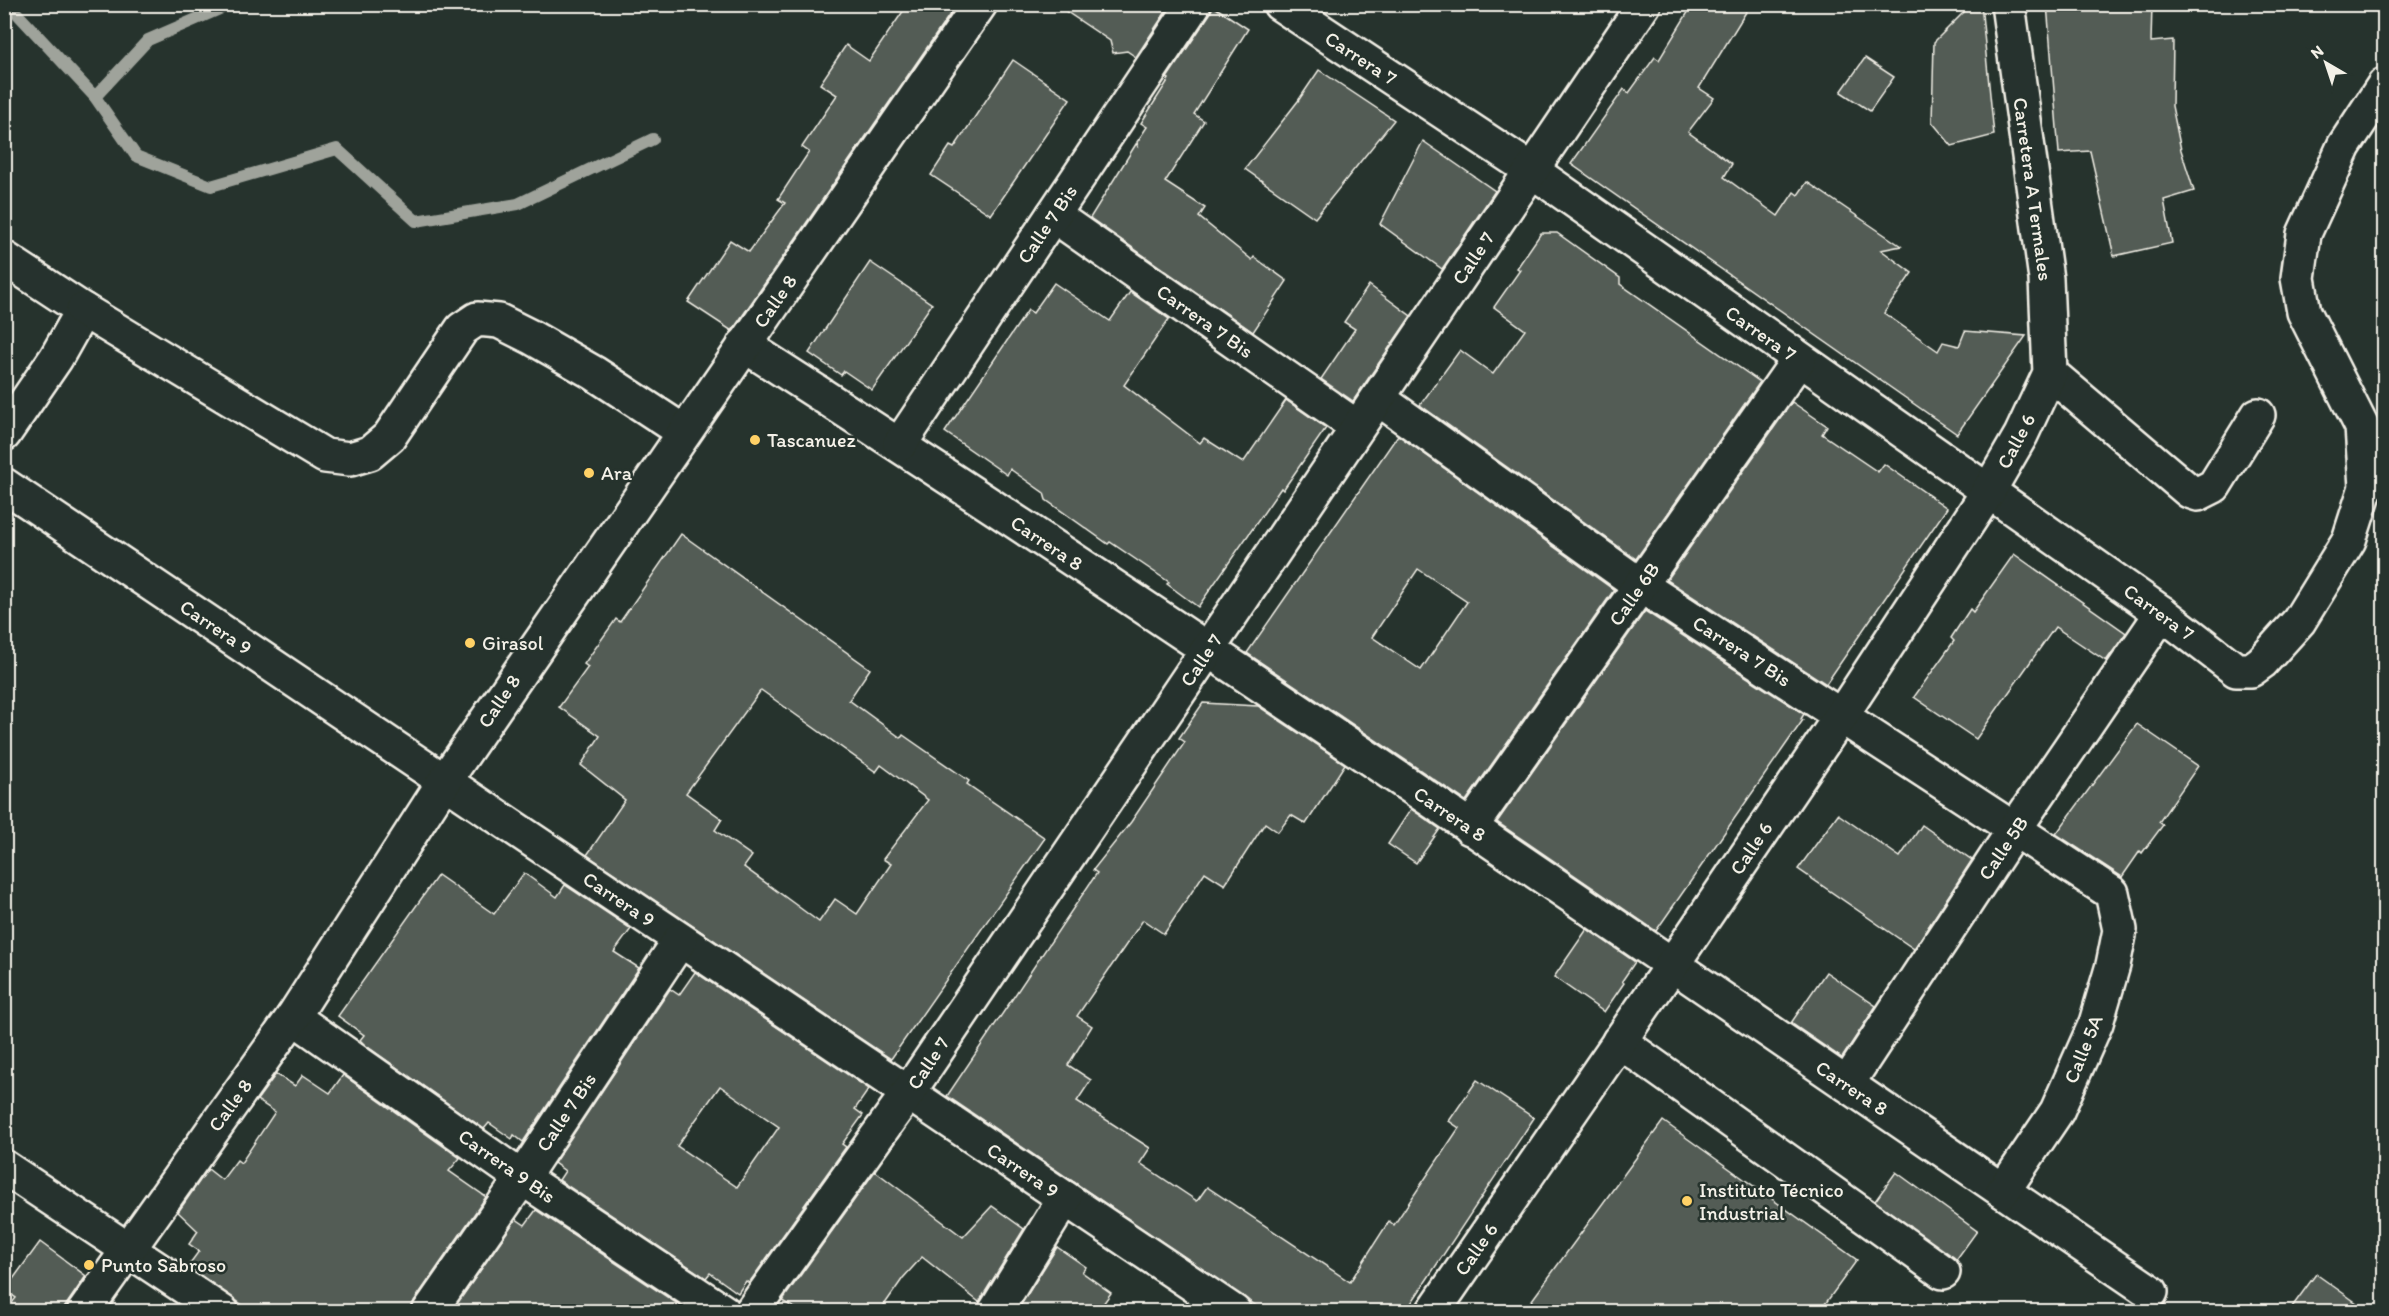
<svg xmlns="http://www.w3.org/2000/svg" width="2389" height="1316" viewBox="0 0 2389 1316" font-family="Itim,sans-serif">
<rect width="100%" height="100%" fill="#26332d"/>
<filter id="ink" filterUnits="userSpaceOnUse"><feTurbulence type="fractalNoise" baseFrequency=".0167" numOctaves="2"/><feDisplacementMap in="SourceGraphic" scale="12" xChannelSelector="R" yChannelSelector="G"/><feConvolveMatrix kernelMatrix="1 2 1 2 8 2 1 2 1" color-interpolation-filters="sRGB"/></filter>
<g filter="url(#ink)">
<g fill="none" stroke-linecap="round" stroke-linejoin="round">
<g stroke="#9fa39b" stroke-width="12">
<path d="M 11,7 L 95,97 L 148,40 L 231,4"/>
<path d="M 95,97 L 136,156 L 211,186 L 337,149 L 416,221 L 518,204 L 653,139"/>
</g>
</g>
<g fill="#525c55" stroke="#f4f1e8" stroke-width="1.5" fill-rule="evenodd">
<path d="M 908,4 L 957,4 L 732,331 L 688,302 L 730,240 L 749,252 L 785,203 L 778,199 L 809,152 L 802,147 L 837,95 L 820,84 L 846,45 L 869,61 Z"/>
<path d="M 1055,4 L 1171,4 L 1136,57 L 1127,51 L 1113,53 L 1110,41 Z"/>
<path d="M 1693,4 L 1751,4 L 1699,88 L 1714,98 L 1688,132 L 1732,164 L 1724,177 L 1778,216 L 1794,192 L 1798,195 L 1807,182 L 1901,246 L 1881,250 L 1912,273 L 1884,313 L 1938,351 L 1943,342 L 1959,346 L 1965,331 L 2026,336 L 1957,434 L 1571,164 L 1624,89 L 1629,93 L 1655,57 L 1659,60 Z"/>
<path d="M 1972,4 L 1981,4 L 1994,135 L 1952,146 L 1932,122 L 1934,42 Z"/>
<path d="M 2047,4 L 2152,4 L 2151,42 L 2173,40 L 2172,106 L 2181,150 L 2194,191 L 2164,200 L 2172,243 L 2114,256 L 2090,151 L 2059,153 Z"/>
<path d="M 1213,6 L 1248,29 L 1194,114 L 1204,121 L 1165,182 L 1205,208 L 1199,217 L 1252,260 L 1254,257 L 1287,281 L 1253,332 L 1090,218 L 1136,144 L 1138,146 L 1137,142 L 1147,127 L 1141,123 L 1169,79 L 1167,78 L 1210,14 Z"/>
<path d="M 1865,58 L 1894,77 L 1870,111 L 1841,92 Z"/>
<path d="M 1013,60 L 1070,99 L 991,215 L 931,175 L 950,146 L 954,148 Z"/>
<path d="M 1319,70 L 1394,120 L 1315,218 L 1245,169 L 1298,101 Z"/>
<path d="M 1423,141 L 1495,191 L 1442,269 L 1380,224 Z"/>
<path d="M 1541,233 L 1557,233 L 1620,278 L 1620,284 L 1760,382 L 1636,559 L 1420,405 L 1460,350 L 1493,374 L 1525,330 L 1494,307 L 1520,270 L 1517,268 Z"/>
<path d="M 870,262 L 932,304 L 872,390 L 844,371 L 841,375 L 809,353 Z"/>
<path d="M 1054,283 L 1110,321 L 1130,292 L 1169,319 L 1124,385 L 1200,443 L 1204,438 L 1243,463 L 1286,400 L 1326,428 L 1283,490 L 1281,488 L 1198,607 L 1167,584 L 1169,582 L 1110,542 L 1108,544 L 1046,500 L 1044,493 L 1010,469 L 1007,475 L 945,432 L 1028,310 L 1033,313 Z"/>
<path d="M 1369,285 L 1411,316 L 1353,401 L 1321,379 L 1355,329 L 1344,322 Z"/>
<path d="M 1792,402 L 1827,426 L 1822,434 L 1878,472 L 1884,464 L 1947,508 L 1826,684 L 1667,580 Z"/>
<path d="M 1398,435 L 1614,590 L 1466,801 L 1247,653 ZM 1418,569 L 1467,602 L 1421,670 L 1372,637 Z"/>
<path d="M 681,534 L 870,669 L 849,700 L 901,738 L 903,735 L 969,781 L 967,784 L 1045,838 L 891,1059 L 587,855 L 625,800 L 581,765 L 600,736 L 559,707 L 588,667 L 584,664 L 616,619 L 620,622 ZM 761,690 L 876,772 L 881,765 L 928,800 L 883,859 L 891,864 L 857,914 L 835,899 L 819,922 L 796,905 L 744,867 L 752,856 L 715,830 L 722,819 L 686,793 Z"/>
<path d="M 2014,554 L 2126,633 L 2106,661 L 2055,627 L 1976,739 L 1914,697 L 1954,641 L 1951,638 L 1970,609 L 1973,612 Z"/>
<path d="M 1645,611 L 1804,714 L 1801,719 L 1803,720 L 1656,931 L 1497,822 Z"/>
<path d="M 1203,703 L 1258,706 L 1345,764 L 1306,824 L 1291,815 L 1278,832 L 1265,823 L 1225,885 L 1205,872 L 1164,934 L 1143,920 L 1077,1016 L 1092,1026 L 1068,1065 L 1091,1080 L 1077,1101 L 1150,1148 L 1140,1163 L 1197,1201 L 1207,1187 L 1350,1282 L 1389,1221 L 1394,1225 L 1459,1128 L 1449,1121 L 1477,1080 L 1534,1118 L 1406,1311 L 1264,1311 L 947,1096 L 1097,873 L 1093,870 L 1131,822 L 1185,742 L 1179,738 Z"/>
<path d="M 2137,724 L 2198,766 L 2159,822 L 2163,825 L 2142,853 L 2140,851 L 2122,877 L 2056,834 Z"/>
<path d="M 1411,809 L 1440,829 L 1416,863 L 1388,844 Z"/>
<path d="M 1838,814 L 1900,857 L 1922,825 L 1972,860 L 1914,949 L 1798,869 Z"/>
<path d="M 524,873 L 557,897 L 565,885 L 631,929 L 614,952 L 639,968 L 523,1142 L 514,1135 L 512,1139 L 489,1123 L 484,1129 L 365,1045 L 360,1040 L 364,1035 L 338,1016 L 438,875 L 494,914 Z"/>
<path d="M 1587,929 L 1635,962 L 1622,981 L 1624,983 L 1604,1012 L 1554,977 Z"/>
<path d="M 695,972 L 869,1089 L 855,1109 L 863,1115 L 842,1144 L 846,1147 L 749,1283 L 746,1281 L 738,1293 L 710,1273 L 706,1278 L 559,1180 L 565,1171 L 554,1163 L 670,989 L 679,995 ZM 720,1086 L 779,1127 L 737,1187 L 677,1146 Z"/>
<path d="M 1826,972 L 1876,1006 L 1842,1058 L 1791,1023 Z"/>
<path d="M 276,1074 L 295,1086 L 303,1075 L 330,1093 L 343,1075 L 460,1158 L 449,1171 L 486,1197 L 414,1301 L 410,1311 L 251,1311 L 188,1266 L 199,1251 L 189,1244 L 198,1231 L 178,1212 L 208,1169 L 222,1180 L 237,1160 L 241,1163 L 275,1112 L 257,1100 Z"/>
<path d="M 1663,1121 L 1857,1260 L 1820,1311 L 1524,1311 Z"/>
<path d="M 875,1171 L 963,1237 L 992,1206 L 1024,1229 L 979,1302 L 922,1257 L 903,1278 L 880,1311 L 800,1311 L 782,1301 Z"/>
<path d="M 1896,1172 L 1977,1231 L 1956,1260 L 1875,1201 Z"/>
<path d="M 536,1210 L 685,1309 L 684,1311 L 452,1311 L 516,1219 L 525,1225 Z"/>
<path d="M 40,1242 L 86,1276 L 62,1311 L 5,1311 L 16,1298 L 5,1290 Z"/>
<path d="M 1057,1247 L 1086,1267 L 1082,1272 L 1111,1293 L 1098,1311 L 1017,1311 Z"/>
<path d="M 2316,1274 L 2340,1291 L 2368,1311 L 2289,1311 Z"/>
</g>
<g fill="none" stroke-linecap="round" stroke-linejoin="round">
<g stroke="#f4f1e8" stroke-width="38">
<g id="minor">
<path d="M 1280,4 L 1531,170 L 2162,613 L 2236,670 L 2251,670 L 2262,662 L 2299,621 L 2349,540 L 2366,487 L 2362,427 L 2304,312 L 2298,278 L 2304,234 L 2344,146 L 2384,85"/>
<path d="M 1053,215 L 1357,427"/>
<path d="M 4,258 L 83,310 L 56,358 L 4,434"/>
<path d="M 83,310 L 325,456 L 350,459 L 370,453 L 389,437 L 462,329 L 477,319 L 499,321 L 531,337 L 594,373 L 684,432"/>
<path d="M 744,345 C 1220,650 1684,974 2151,1292"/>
<path d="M 2050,373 L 2189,491 L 2198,494 L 2214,486 L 2258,415"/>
<path d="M 1379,399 L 1640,585 L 2112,893 L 2120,930 L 2113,965 L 2096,1023 L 2057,1111 L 2003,1191"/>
<path d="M 900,444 L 1194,4"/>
<path d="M 4,485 L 1234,1312"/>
<path d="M 1470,828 L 1799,359"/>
<path d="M 293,1017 L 522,1178 L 724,1312"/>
<path d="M 1619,1041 L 1943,1272"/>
<path d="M 1847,1084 L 2014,830 L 2162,613"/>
<path d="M 4,1167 L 222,1312"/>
<path d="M 84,1312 L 293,1017 L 444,782 L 980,4"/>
<path d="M 429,1312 L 522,1178 L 680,940"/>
<path d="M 751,1312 L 908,1093 L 1644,4"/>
<path d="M 995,1312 L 1065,1198"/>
<path d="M 1433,1312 L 1672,965 L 1841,716 L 1988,492 L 2021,435 L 2050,373 L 2046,279 L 2008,4"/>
</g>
</g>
<use href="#minor" stroke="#26332d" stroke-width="33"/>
</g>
</g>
<g fill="#ffd166" stroke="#26332d" stroke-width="2">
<circle cx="755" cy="440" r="6"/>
<circle cx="589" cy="473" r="6"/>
<circle cx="470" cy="643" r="6"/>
<circle cx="1687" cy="1201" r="6"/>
<circle cx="89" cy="1265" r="6"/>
</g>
<g text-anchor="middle" stroke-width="5" stroke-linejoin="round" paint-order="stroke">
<g font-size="20" fill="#f4f1e8" stroke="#26332d">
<text transform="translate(1361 58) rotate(33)" y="7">Carrera 7</text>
<text transform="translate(2033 189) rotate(82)" y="7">Carretera A Termales</text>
<text transform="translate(1047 224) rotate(-56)" y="7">Calle 7 Bis</text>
<text transform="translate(1473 258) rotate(-56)" y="7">Calle 7</text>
<text transform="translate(775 301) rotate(-55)" y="7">Calle 8</text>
<text transform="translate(1205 321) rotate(35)" y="7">Carrera 7 Bis</text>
<text transform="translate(1761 333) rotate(35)" y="7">Carrera 7</text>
<text transform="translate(2016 441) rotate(-62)" y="7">Calle 6</text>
<text transform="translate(1047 543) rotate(34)" y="7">Carrera 8</text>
<text transform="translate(1634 594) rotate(-55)" y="7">Calle 6B</text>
<text transform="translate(2159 612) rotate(36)" y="7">Carrera 7</text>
<text transform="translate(216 627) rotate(34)" y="7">Carrera 9</text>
<text transform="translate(1742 651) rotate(33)" y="7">Carrera 7 Bis</text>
<text transform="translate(1201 660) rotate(-56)" y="7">Calle 7</text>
<text transform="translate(499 701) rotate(-56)" y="7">Calle 8</text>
<text transform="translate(1450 814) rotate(34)" y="7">Carrera 8</text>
<text transform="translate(1751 848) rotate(-56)" y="7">Calle 6</text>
<text transform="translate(2003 848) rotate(-56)" y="7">Calle 5B</text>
<text transform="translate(619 899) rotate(34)" y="7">Carrera 9</text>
<text transform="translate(2083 1049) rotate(-68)" y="7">Calle 5A</text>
<text transform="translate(928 1063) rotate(-56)" y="7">Calle 7</text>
<text transform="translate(1852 1088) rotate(34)" y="7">Carrera 8</text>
<text transform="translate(230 1105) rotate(-54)" y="7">Calle 8</text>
<text transform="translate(566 1112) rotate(-56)" y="7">Calle 7 Bis</text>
<text transform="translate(507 1166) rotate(35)" y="7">Carrera 9 Bis</text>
<text transform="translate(1023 1170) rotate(34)" y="7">Carrera 9</text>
<text transform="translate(1476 1249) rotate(-55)" y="7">Calle 6</text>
</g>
<g font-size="20" fill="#f4f1e8" stroke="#26332d" text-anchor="start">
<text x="767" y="447">Tascanuez</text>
<text x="601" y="480">Ara</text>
<text x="482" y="650">Girasol</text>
<text x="1699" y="1197">Instituto Técnico<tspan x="1699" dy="23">Industrial</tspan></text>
<text x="101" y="1272">Punto Sabroso</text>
</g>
</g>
<rect width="2389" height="1316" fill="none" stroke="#26332d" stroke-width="24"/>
<rect x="12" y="12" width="2365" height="1292" fill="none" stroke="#f4f1e8" stroke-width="2" filter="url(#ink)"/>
<g transform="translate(2326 63) rotate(321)" stroke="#26332d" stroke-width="4.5" paint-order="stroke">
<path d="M0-4.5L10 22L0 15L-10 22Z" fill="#f4f1e8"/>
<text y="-9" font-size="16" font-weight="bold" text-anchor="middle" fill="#f4f1e8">N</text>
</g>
</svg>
